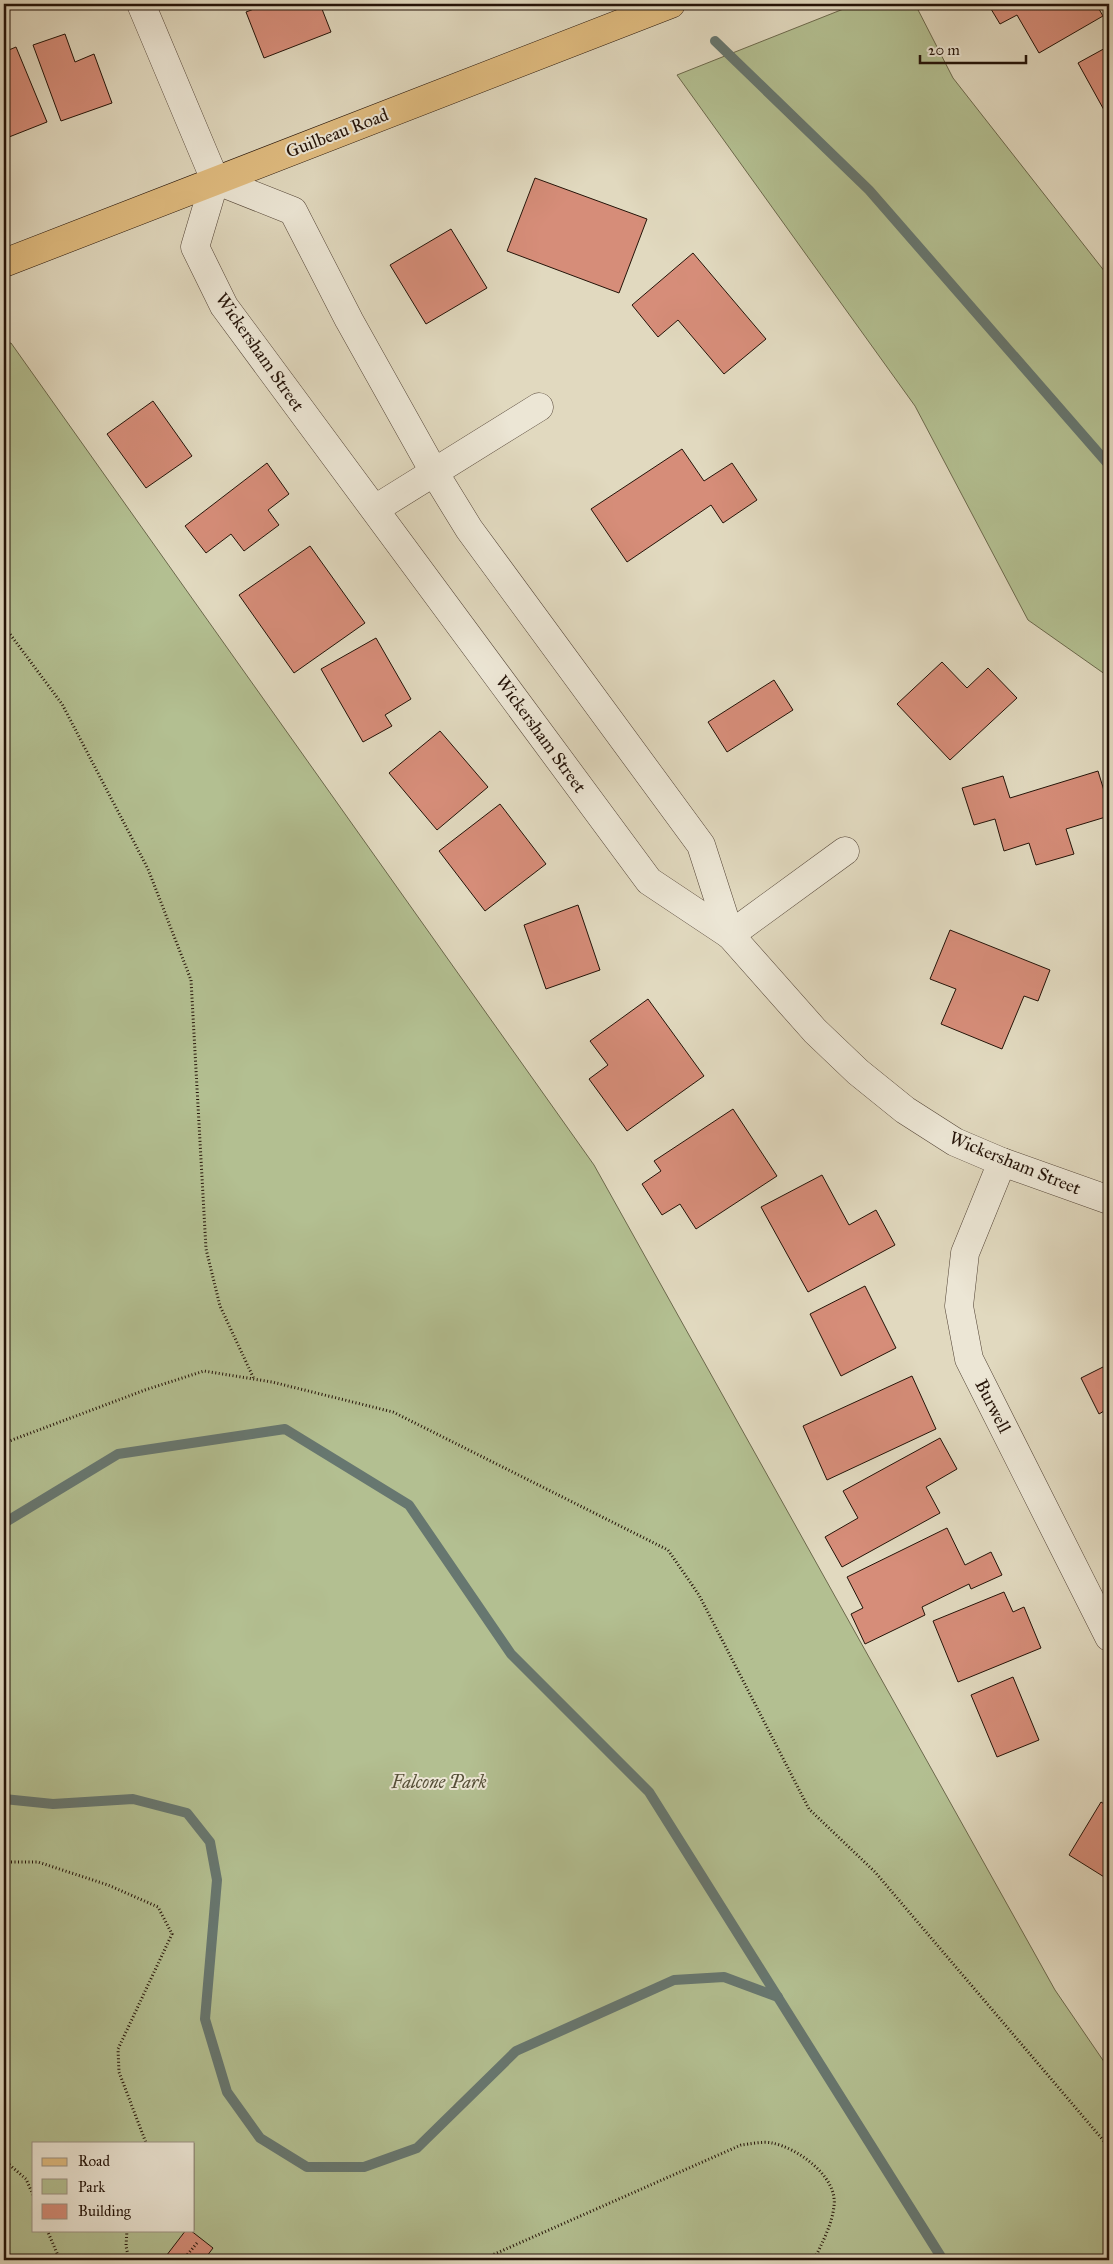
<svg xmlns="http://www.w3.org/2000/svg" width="1113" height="2264" viewBox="0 0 1113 2264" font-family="'IM FELL Great Primer',serif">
<rect width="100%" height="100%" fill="#e1d9bf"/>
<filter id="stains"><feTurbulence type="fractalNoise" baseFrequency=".004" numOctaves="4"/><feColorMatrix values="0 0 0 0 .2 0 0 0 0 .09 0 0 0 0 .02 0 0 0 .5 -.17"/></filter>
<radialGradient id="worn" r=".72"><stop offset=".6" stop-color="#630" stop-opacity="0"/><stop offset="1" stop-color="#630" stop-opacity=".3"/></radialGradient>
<g fill="#b3bf91" stroke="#6c694c" fill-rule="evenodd">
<path d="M 856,4 L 915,4 L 953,78 L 1109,277 L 1109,677 L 1028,620 L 915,406 L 677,75 Z"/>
<path d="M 11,343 L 594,1165 L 1055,1990 L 1109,2069 L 1109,2260 L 4,2260 L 4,344 ZM 34,2143 L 194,2143 L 194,2230 L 34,2230 Z"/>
</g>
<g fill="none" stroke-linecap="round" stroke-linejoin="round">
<g stroke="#677770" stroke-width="10">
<path d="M 715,41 L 869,190 L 1109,465"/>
<path d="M 4,1523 L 118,1454 L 285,1429 L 409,1505 L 511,1654 L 649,1792 L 943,2260"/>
<path d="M 4,1799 L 53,1804 L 133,1799 L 187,1813 L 210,1842 L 217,1880 L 205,2019 L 227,2092 L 260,2138 L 307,2167 L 364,2167 L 417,2148 L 516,2051 L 674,1980 L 724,1977 L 778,1997"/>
</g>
</g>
<g fill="#d68d79" stroke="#241308">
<path d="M 267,4 L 320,4 L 331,32 L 264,58 L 246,12 Z"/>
<path d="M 988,4 L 1096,4 L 1103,16 L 1039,53 L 1017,15 L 1000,24 Z"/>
<path d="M 65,34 L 75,62 L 94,54 L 112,103 L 61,121 L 33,45 Z"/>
<path d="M 1109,46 L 1109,119 L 1078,63 Z"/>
<path d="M 16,47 L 47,122 L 4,139 L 4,52 Z"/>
<path d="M 535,178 L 647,219 L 619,293 L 507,251 Z"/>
<path d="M 451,229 L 487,288 L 426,324 L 390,265 Z"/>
<path d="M 693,253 L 766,339 L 724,374 L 678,320 L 658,337 L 632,305 Z"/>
<path d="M 153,401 L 192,456 L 146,488 L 107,434 Z"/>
<path d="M 682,449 L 704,481 L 732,463 L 757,500 L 723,523 L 711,505 L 627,562 L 591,509 Z"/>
<path d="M 267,463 L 289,494 L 268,510 L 279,525 L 244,551 L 231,534 L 206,553 L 185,526 Z"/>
<path d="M 310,546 L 365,623 L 294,673 L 239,595 Z"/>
<path d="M 376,638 L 411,699 L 385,715 L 392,726 L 363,742 L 321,669 Z"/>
<path d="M 942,662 L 967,688 L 988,668 L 1017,698 L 950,760 L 897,704 Z"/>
<path d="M 774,680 L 793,710 L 727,752 L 708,722 Z"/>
<path d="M 440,731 L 488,787 L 437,830 L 389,773 Z"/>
<path d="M 1098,771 L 1109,807 L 1109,816 L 1066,829 L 1074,854 L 1036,865 L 1029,843 L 1004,851 L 995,819 L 974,825 L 962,788 L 1003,776 L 1010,798 Z"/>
<path d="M 500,804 L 546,864 L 485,911 L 439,851 Z"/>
<path d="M 578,905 L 600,970 L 546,989 L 524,925 Z"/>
<path d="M 950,930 L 1050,970 L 1038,1001 L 1024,996 L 1002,1049 L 941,1024 L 956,989 L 930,979 Z"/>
<path d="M 648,999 L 704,1076 L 627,1131 L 589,1079 L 608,1065 L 590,1041 Z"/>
<path d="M 733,1109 L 777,1176 L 696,1229 L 680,1204 L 662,1215 L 642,1184 L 661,1171 L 654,1161 Z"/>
<path d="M 822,1175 L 849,1225 L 876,1210 L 895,1245 L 808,1292 L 761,1207 Z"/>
<path d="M 865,1286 L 896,1348 L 841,1376 L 810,1314 Z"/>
<path d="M 1109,1364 L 1109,1408 L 1099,1414 L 1081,1378 Z"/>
<path d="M 912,1376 L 936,1429 L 827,1480 L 803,1426 Z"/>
<path d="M 940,1438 L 957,1469 L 926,1487 L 940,1513 L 842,1567 L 825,1537 L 858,1518 L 843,1491 Z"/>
<path d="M 947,1528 L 965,1565 L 991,1552 L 1002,1575 L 971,1589 L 969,1584 L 922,1607 L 925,1615 L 865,1644 L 851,1614 L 863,1608 L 847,1577 Z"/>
<path d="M 1004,1592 L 1013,1612 L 1024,1607 L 1041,1648 L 958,1682 L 933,1621 Z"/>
<path d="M 1013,1677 L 1039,1740 L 997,1757 L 971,1695 Z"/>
<path d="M 1101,1802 L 1109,1807 L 1109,1880 L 1069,1855 Z"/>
<path d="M 186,2230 L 190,2230 L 213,2248 L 204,2260 L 163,2260 Z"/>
</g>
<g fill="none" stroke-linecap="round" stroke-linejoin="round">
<g stroke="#534436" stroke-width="29">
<g id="minor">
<path d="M 141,4 L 215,180 L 195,247 L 224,306 L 649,881 L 730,935 L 815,1031 L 858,1072 L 905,1110 L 955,1142 L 1002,1162 L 1109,1200"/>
<path d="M 215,180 L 293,211 L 349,320 L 434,472 L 469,529 L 701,845 L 730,935"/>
<path d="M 375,509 L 539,407"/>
<path d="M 730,935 L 845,851"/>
<path d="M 1002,1162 L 965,1253 L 959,1306 L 969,1359 L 1109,1637"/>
</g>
</g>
<g stroke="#241308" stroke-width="29">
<path id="major" d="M 4,263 L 671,4"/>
</g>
<g stroke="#241308" stroke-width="3" stroke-dasharray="1 2.5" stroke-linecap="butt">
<path d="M 4,626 L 62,704 L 148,869 L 191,980 L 206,1249 L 220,1306 L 254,1379"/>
<path d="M 4,1443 L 145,1390 L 204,1371 L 272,1382 L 393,1412 L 668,1550 L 699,1595 L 809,1809 L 875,1872 L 1109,2147"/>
<path d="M 4,1862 L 38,1862 L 108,1885 L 158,1907 L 172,1934 L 118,2049 L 119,2072 L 146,2143"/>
<path d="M 4,2160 L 26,2179 L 34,2197"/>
<path d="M 47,2230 L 60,2260"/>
<path d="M 127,2230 L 126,2246 L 129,2260"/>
<path d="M 183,2260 L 197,2243"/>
<path d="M 481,2260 L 741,2145 C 750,2144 763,2141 772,2143 C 798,2148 838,2177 834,2206 C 832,2225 822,2243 814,2260"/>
</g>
<use href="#minor" stroke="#ece6d5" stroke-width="28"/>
<use href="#major" stroke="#e0bc80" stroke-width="28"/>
</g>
<g text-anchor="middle" stroke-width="4" stroke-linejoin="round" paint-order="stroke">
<g font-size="18" fill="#241308" stroke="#ece6d5">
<text transform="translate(337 133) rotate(-21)" y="6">Guilbeau Road</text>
<text transform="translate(260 352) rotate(55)" y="6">Wickersham Street</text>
<text transform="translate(541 734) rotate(54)" y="6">Wickersham Street</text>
<text transform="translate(1015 1163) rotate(22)" y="6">Wickersham Street</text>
<text transform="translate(993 1406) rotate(63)" y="6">Burwell</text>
</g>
<g font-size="18" font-style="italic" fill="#564f38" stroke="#ece6d5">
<text x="439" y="1788">Falcone Park</text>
</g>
</g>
<rect width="1113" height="2264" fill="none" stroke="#e1d9bf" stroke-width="20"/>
<rect x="5" y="5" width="1103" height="2254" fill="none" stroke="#241308" stroke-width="2.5"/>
<rect x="10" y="10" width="1093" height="2244" fill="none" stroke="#241308"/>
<rect x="32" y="2142" width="162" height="90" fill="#ece6d5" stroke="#9c9283"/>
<rect x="42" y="2158" width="25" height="8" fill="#e0bc80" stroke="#9c9283"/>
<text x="78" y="2166" font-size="15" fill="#241308">Road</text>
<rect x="42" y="2179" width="25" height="15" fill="#b3bf91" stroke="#9c9283"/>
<text x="78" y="2192" font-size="15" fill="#241308">Park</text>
<rect x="42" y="2204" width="25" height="15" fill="#d68d79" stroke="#9c9283"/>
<text x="78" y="2216" font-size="15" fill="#241308">Building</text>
<path d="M920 55v8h106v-8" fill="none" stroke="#241308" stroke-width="2.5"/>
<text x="928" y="55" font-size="15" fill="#241308" stroke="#ece6d5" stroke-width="4" paint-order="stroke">20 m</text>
<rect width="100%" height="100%" filter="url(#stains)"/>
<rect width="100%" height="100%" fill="url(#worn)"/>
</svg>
